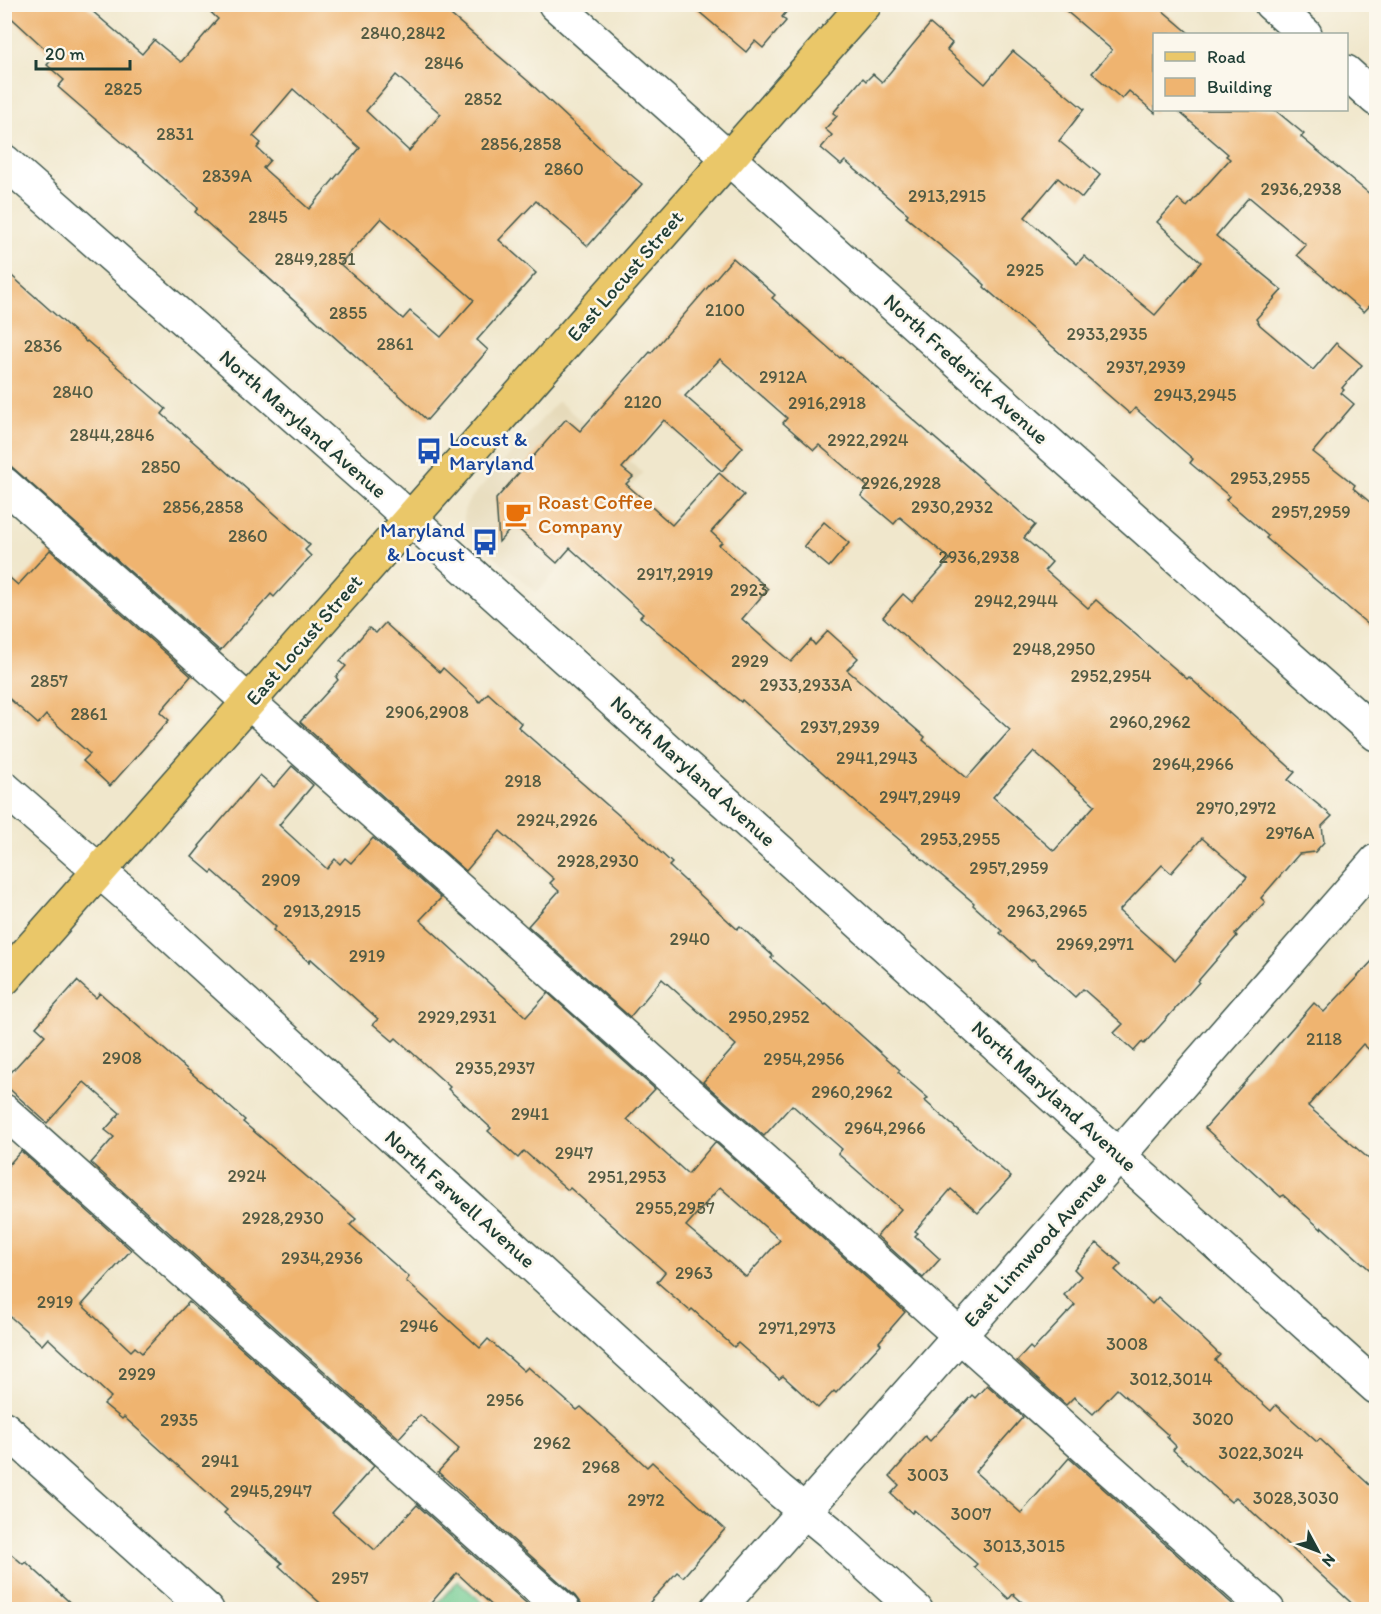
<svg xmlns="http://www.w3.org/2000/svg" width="1381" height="1614" viewBox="0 0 1381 1614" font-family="Itim,sans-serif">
<rect width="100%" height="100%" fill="#fbf7ec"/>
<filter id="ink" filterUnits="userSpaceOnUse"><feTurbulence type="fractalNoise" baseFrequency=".0167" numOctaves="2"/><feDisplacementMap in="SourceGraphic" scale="12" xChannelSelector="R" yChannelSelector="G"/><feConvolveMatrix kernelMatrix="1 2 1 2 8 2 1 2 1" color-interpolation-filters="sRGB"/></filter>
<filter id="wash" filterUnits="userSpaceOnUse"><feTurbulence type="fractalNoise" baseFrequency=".008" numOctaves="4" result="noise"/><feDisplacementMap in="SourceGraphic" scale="24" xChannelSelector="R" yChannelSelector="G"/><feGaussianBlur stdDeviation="1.35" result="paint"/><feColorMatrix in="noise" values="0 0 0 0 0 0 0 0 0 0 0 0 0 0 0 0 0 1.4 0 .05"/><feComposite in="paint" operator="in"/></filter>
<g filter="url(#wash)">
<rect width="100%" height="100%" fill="#f0e7cc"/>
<path fill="#e6daba" d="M 558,401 L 643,473 L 537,593 L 487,550 L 469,532 L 464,521 L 464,510 L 470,499 Z"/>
<path fill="#71cb92" stroke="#488463" stroke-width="1.5" d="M 458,1581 L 490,1609 L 432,1609 Z"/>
<g id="blocks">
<g fill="#efb470" fill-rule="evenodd">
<path d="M 4,4 L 84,4 L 142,54 L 154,40 L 181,62 L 218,19 L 202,4 L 438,4 L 528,81 L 612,159 L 642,184 L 588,246 L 536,201 L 499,240 L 536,273 L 477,340 L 488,350 L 427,420 L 195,212 L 198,208 L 58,87 L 64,80 L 47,65 L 54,57 L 4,11 ZM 396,75 L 441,114 L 409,151 L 366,111 ZM 293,89 L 360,148 L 309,209 L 263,168 L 270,160 L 257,148 L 261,143 L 253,136 ZM 381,218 L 474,300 L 441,337 L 410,311 L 403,319 L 340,264 Z"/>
<path d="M 690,4 L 793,4 L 782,17 L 786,21 L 763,48 L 755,41 L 746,52 Z"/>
<path d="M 1058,4 L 1155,4 L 1190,34 L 1155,34 L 1155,113 L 1129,91 L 1122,99 L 1092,73 L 1112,50 Z"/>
<path d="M 930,24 L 952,43 L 947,50 L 985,84 L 1013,51 L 1084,109 L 1059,141 L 1100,175 L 1082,198 L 1058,178 L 1025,217 L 1077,264 L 1084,256 L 1155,315 L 1201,262 L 1157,222 L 1178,199 L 1187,207 L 1230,159 L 1226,156 L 1228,154 L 1177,110 L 1275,110 L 1304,134 L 1301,137 L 1377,200 L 1377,298 L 1364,312 L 1297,255 L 1306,245 L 1249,197 L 1216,236 L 1282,290 L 1256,319 L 1260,325 L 1313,370 L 1336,343 L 1362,365 L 1342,388 L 1344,390 L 1341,393 L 1354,404 L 1313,452 L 1355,485 L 1353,488 L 1377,508 L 1377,632 L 1266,538 L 1268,536 L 1226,500 L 1229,496 L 1190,463 L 1193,459 L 1135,408 L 1130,414 L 984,287 L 985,285 L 956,259 L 906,217 L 908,214 L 845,161 L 841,165 L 821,148 L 832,135 L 825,129 L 837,116 L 833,113 L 863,78 L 866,81 L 873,74 L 882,82 Z"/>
<path d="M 733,258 L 775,295 L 772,298 L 840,358 L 841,357 L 1035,525 L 1024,538 L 1052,562 L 1045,570 L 1088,608 L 1096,600 L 1187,679 L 1189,677 L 1295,772 L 1288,780 L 1332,816 L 1322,826 L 1324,842 L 1315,852 L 1299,854 L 1261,898 L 1265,902 L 1235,934 L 1237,936 L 1198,981 L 1199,982 L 1144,1044 L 1142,1042 L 1134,1051 L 1114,1033 L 1123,1024 L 1083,989 L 1075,997 L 1033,959 L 1031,961 L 1000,933 L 1002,931 L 973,905 L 974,903 L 862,808 L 742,700 L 741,702 L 640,617 L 643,614 L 570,548 L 557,563 L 514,525 L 499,542 L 496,499 L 566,419 L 580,431 L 650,352 L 651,353 ZM 720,359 L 787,418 L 783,423 L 814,450 L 819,445 L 868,487 L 861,496 L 894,524 L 900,517 L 950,559 L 912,602 L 903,594 L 883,617 L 1010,730 L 967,778 L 923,740 L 925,737 L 847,670 L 858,658 L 828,631 L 815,645 L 811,640 L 791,662 L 742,619 L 768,589 L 719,545 L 722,542 L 711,532 L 744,495 L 719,473 L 672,525 L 626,484 L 633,477 L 622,468 L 664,420 L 722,471 L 743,447 L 685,396 ZM 1034,751 L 1095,805 L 1054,851 L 993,797 ZM 1202,838 L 1247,877 L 1175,961 L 1119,911 L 1162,865 L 1171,873 Z"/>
<path d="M 4,269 L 86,342 L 87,341 L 166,409 L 162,414 L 310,545 L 305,550 L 311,556 L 274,597 L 271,594 L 220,651 L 4,460 Z"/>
<path d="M 824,522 L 849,543 L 829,567 L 804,546 Z"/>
<path d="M 50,550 L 191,676 L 160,712 L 169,720 L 110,786 L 83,761 L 90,754 L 46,715 L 38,724 L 4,694 L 4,573 L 18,585 Z"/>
<path d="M 385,623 L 437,670 L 440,672 L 443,668 L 480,702 L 488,693 L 521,723 L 518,727 L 646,839 L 672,863 L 669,866 L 737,929 L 740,926 L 773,956 L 771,958 L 825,1005 L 826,1004 L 900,1070 L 898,1072 L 928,1098 L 925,1101 L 1011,1177 L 978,1213 L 951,1189 L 915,1231 L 918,1233 L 915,1236 L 940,1259 L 923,1278 L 877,1236 L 901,1209 L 838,1154 L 842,1149 L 792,1105 L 764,1136 L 703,1082 L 736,1045 L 662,979 L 630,1017 L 528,926 L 559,891 L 550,883 L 554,879 L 500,831 L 466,871 L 300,722 L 338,680 L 336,677 L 346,666 L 340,661 L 369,628 L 376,633 Z"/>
<path d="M 292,766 L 313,785 L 279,825 L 327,869 L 335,859 L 340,864 L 345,858 L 351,863 L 373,838 L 441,898 L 420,920 L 526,1017 L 548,993 L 655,1089 L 627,1119 L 688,1174 L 715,1142 L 905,1312 L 879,1342 L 881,1344 L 836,1393 L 834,1391 L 818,1408 L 783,1376 L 779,1379 L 738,1343 L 734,1347 L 692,1309 L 690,1311 L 657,1282 L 665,1272 L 570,1188 L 568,1190 L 524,1151 L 518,1158 L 488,1131 L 491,1128 L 448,1089 L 450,1087 L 396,1038 L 393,1041 L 373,1024 L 378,1019 L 311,959 L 309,962 L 273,930 L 276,927 L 213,871 L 211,873 L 192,857 L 200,847 L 199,846 L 260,775 L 274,787 ZM 720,1187 L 780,1240 L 746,1277 L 686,1226 Z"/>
<path d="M 1377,956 L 1377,1057 L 1363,1044 L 1308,1106 L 1377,1166 L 1377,1276 L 1322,1227 L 1321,1229 L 1283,1195 L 1281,1197 L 1205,1128 L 1314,1003 L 1324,1012 Z"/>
<path d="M 77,981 L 96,998 L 100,993 L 245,1120 L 243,1122 L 356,1219 L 350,1225 L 409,1277 L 406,1281 L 480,1348 L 488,1339 L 524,1371 L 528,1367 L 577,1410 L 581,1407 L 647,1467 L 652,1462 L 725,1529 L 683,1577 L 677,1572 L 643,1610 L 581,1610 L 581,1604 L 575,1596 L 438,1472 L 459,1449 L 420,1415 L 399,1438 L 91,1163 L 114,1137 L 105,1130 L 120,1113 L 84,1082 L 47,1123 L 4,1084 L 4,1080 L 45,1035 L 36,1027 Z"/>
<path d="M 21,1151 L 131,1250 L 82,1305 L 131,1351 L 135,1347 L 142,1353 L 189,1302 L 374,1466 L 332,1513 L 375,1550 L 417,1505 L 534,1610 L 497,1610 L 457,1573 L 425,1610 L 328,1610 L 279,1566 L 282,1563 L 224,1513 L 227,1510 L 124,1417 L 122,1419 L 104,1404 L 111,1397 L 48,1338 L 42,1345 L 4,1311 L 4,1170 Z"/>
<path d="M 1097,1243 L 1121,1264 L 1115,1270 L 1152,1304 L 1158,1297 L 1181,1318 L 1220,1355 L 1215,1360 L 1219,1364 L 1271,1411 L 1276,1405 L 1317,1442 L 1320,1439 L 1377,1492 L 1377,1610 L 1359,1610 L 1236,1497 L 1231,1502 L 1173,1450 L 1176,1446 L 1167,1437 L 1168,1435 L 1117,1389 L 1093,1414 L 1074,1397 L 1066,1405 L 1017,1361 L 1030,1347 L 1033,1350 L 1075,1305 L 1064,1295 L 1081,1276 L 1074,1269 Z"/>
<path d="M 987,1385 L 1023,1417 L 975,1472 L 1021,1513 L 1069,1458 L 1239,1610 L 1031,1610 L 1013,1594 L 1009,1599 L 974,1567 L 977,1564 L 914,1510 L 912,1513 L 891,1494 L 899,1485 L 890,1476 L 925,1436 L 930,1441 L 972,1395 L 975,1398 Z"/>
<path d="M 4,1548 L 23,1564 L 26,1562 L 78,1610 L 4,1610 Z"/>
</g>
</g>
</g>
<g filter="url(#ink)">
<use href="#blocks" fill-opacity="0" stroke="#3e564b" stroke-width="1.5"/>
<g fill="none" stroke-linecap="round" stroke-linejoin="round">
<g stroke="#3e564b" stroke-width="36">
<g id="minor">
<path d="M 555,4 L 1376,734"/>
<path d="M 1271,4 L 1305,34"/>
<path d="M 1346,72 L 1376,99"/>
<path d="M 4,161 L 384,495 L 1376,1387"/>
<path d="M 4,484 L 1268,1610"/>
<path d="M 4,788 L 129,897 L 779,1490 L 829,1531 L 916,1610"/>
<path d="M 4,1111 L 563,1610"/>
<path d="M 4,1428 L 207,1610"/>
<path d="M 717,1610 L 1119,1155 L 1376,861"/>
</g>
</g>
<g stroke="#3e564b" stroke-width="36">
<path id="major" d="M 4,979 L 865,4"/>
</g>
<use href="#minor" stroke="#fff" stroke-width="33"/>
<use href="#major" stroke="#eac769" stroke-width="33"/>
</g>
</g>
<defs>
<g id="bus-bare" transform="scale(2.07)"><path d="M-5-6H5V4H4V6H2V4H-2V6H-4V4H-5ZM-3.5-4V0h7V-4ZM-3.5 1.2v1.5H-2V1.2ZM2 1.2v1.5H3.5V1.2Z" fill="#1a4fb4" stroke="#fbf7ec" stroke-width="2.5" paint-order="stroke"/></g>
<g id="cafe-bare" transform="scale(2.07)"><path d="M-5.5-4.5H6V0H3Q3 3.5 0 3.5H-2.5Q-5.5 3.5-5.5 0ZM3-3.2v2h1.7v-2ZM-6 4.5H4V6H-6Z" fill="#e8710a" stroke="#fbf7ec" stroke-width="2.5" paint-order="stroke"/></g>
</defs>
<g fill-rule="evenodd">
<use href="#bus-bare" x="429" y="451"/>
<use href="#cafe-bare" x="518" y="514"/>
<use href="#bus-bare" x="485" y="542"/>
</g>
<g text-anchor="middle" stroke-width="5" stroke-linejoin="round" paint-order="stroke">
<g font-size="18" fill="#535b43">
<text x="403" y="39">2840,2842</text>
<text x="444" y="69">2846</text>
<text x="123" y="95">2825</text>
<text x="483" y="105">2852</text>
<text x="175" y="140">2831</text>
<text x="521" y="150">2856,2858</text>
<text x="564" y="175">2860</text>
<text x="227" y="182">2839A</text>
<text x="1301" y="195">2936,2938</text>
<text x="947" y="202">2913,2915</text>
<text x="268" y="223">2845</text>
<text x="315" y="265">2849,2851</text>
<text x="1025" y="276">2925</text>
<text x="725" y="316">2100</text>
<text x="348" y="319">2855</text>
<text x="1107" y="340">2933,2935</text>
<text x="395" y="350">2861</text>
<text x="43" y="352">2836</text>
<text x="1146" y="373">2937,2939</text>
<text x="783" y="383">2912A</text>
<text x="73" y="398">2840</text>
<text x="1195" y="401">2943,2945</text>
<text x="643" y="408">2120</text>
<text x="827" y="409">2916,2918</text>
<text x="112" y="441">2844,2846</text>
<text x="868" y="446">2922,2924</text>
<text x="161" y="473">2850</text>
<text x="1270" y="484">2953,2955</text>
<text x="901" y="489">2926,2928</text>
<text x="203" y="513">2856,2858</text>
<text x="952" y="513">2930,2932</text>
<text x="1311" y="518">2957,2959</text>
<text x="248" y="542">2860</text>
<text x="979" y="563">2936,2938</text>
<text x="675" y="580">2917,2919</text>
<text x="749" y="596">2923</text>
<text x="1016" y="607">2942,2944</text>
<text x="1054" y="655">2948,2950</text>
<text x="750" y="667">2929</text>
<text x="1111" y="682">2952,2954</text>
<text x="49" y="687">2857</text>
<text x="806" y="691">2933,2933A</text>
<text x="427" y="718">2906,2908</text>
<text x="89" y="720">2861</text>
<text x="1150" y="728">2960,2962</text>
<text x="840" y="733">2937,2939</text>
<text x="877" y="764">2941,2943</text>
<text x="1193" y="770">2964,2966</text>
<text x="523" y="787">2918</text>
<text x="920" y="803">2947,2949</text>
<text x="1236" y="814">2970,2972</text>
<text x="557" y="826">2924,2926</text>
<text x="1290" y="839">2976A</text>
<text x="960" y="845">2953,2955</text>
<text x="598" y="867">2928,2930</text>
<text x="1009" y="874">2957,2959</text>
<text x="281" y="886">2909</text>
<text x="322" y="917">2913,2915</text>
<text x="1047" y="917">2963,2965</text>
<text x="690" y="945">2940</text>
<text x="1095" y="950">2969,2971</text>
<text x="367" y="962">2919</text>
<text x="457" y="1023">2929,2931</text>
<text x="769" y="1023">2950,2952</text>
<text x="1324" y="1045">2118</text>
<text x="122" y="1064">2908</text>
<text x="804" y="1065">2954,2956</text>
<text x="495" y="1074">2935,2937</text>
<text x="852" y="1098">2960,2962</text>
<text x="530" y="1120">2941</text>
<text x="885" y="1134">2964,2966</text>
<text x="574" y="1159">2947</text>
<text x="247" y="1182">2924</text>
<text x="627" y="1183">2951,2953</text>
<text x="675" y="1214">2955,2957</text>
<text x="283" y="1224">2928,2930</text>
<text x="322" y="1264">2934,2936</text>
<text x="694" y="1279">2963</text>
<text x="55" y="1308">2919</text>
<text x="419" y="1332">2946</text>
<text x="797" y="1334">2971,2973</text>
<text x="1127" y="1350">3008</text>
<text x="137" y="1380">2929</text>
<text x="1171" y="1385">3012,3014</text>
<text x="505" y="1406">2956</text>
<text x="1213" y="1425">3020</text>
<text x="179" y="1426">2935</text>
<text x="552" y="1449">2962</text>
<text x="1261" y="1459">3022,3024</text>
<text x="220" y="1467">2941</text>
<text x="601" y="1473">2968</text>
<text x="928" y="1481">3003</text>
<text x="271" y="1497">2945,2947</text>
<text x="1296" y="1504">3028,3030</text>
<text x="646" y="1506">2972</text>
<text x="971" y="1520">3007</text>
<text x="1024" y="1552">3013,3015</text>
<text x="350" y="1584">2957</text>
</g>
<g font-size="21" fill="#1f3d34" stroke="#fbf7ec">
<text transform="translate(625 276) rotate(-49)" y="7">East Locust Street</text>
<text transform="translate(966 369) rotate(42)" y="7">North Frederick Avenue</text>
<text transform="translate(303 424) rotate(41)" y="7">North Maryland Avenue</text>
<text transform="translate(304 640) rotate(-49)" y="7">East Locust Street</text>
<text transform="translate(693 771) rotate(42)" y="7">North Maryland Avenue</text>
<text transform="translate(1054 1096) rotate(42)" y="7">North Maryland Avenue</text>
<text transform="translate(460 1199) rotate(42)" y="7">North Farwell Avenue</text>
<text transform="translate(1035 1249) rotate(-48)" y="7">East Linnwood Avenue</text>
</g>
<g font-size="21" fill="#164399" stroke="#fbf7ec" text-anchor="start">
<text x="449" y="446">Locust &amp;<tspan x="449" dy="24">Maryland</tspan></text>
<text x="465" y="537" text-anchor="end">Maryland<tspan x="465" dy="24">&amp; Locust</tspan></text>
</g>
<g font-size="21" fill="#c56008" stroke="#fbf7ec" text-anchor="start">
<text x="538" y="509">Roast Coffee<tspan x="538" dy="24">Company</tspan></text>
</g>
</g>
<rect width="1381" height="1614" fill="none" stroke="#fbf7ec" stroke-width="24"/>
<rect x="1153" y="33" width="195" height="78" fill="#fbf7ec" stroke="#a3ada2" stroke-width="1.5"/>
<rect x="1165" y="52" width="30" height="9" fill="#eac769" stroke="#a3ada2" stroke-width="1.5"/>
<text x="1207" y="63" font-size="18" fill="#1f3d34">Road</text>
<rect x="1165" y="78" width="30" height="18" fill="#efb470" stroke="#a3ada2" stroke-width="1.5"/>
<text x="1207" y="93" font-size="18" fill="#1f3d34">Building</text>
<g transform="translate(1318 1551) rotate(131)" stroke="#fbf7ec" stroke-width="4.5" paint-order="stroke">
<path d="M0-4.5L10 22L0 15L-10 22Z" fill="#1f3d34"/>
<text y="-9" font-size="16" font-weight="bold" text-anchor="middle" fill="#1f3d34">N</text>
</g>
<path d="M36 60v9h94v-9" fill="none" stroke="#1f3d34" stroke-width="3"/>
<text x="45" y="60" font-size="18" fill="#1f3d34" stroke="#fbf7ec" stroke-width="4.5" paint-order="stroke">20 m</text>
</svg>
